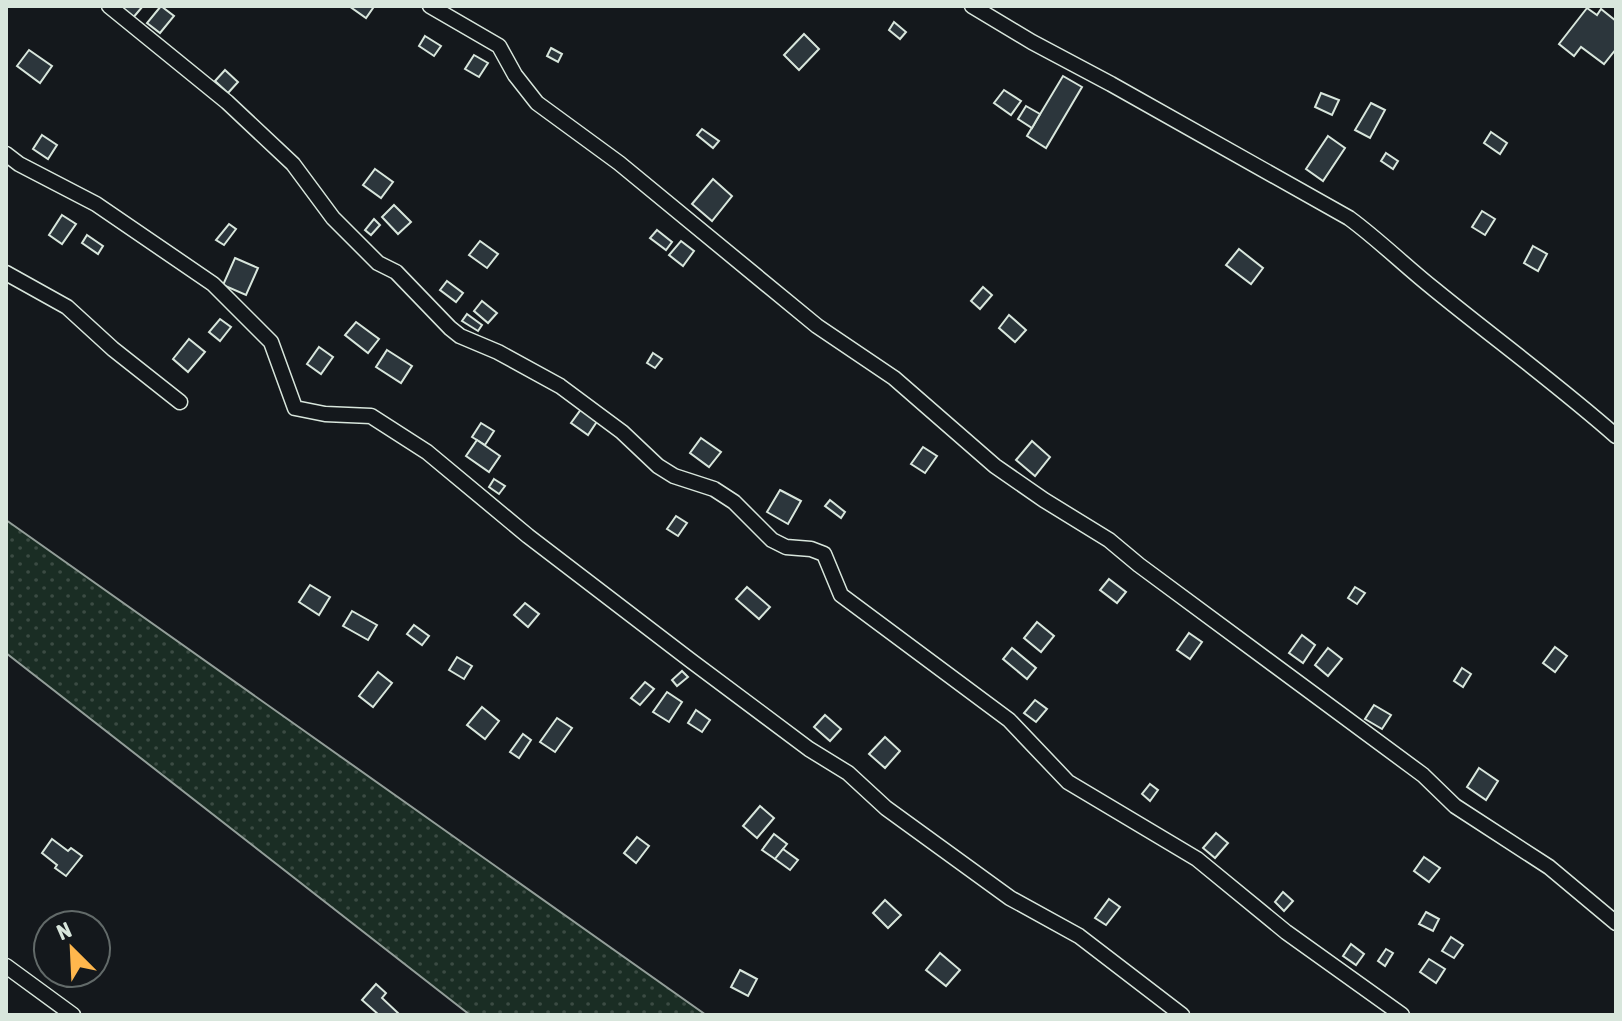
<svg xmlns="http://www.w3.org/2000/svg" width="1622" height="1021" viewBox="0 0 1622 1021" font-family="'Asap Condensed',sans-serif">
<defs>
<pattern id="grass-dots" width="8" height="8" patternUnits="userSpaceOnUse" patternTransform="scale(2)"><rect width="8" height="8" fill="#1a2d24"/><path d="M2 2h.1M6 6h.1" fill="none" stroke="#3b4b43" stroke-width="1.8" stroke-linecap="round"/></pattern>
</defs>
<rect width="100%" height="100%" fill="#14181c"/>
<path fill="url(#grass-dots)" stroke="#939e99" stroke-width="2" d="M 6,520 L 706,1015 L 470,1015 L 6,653 Z"/>
<g fill="#2c363c" stroke="#d8e6dc" stroke-width="2">
<path d="M 117,6 L 143,6 L 132,19 Z"/>
<path d="M 161,6 L 174,16 L 160,33 L 147,23 Z"/>
<path d="M 349,6 L 370,6 L 373,8 L 366,18 Z"/>
<path d="M 1587,8 L 1597,15 L 1601,9 L 1616,21 L 1616,49 L 1604,64 L 1581,47 L 1574,56 L 1559,44 Z"/>
<path d="M 894,22 L 906,32 L 900,39 L 889,30 Z"/>
<path d="M 804,34 L 819,49 L 799,70 L 784,55 Z"/>
<path d="M 425,36 L 441,46 L 434,56 L 419,46 Z"/>
<path d="M 551,48 L 562,54 L 558,62 L 547,56 Z"/>
<path d="M 29,50 L 52,66 L 40,83 L 17,66 Z"/>
<path d="M 474,55 L 488,63 L 479,77 L 465,69 Z"/>
<path d="M 225,70 L 238,82 L 228,93 L 215,81 Z"/>
<path d="M 1063,76 L 1082,87 L 1046,148 L 1027,136 Z"/>
<path d="M 1004,90 L 1021,101 L 1011,115 L 994,103 Z"/>
<path d="M 1321,93 L 1339,100 L 1332,115 L 1315,107 Z"/>
<path d="M 1371,103 L 1385,110 L 1370,138 L 1355,130 Z"/>
<path d="M 1026,106 L 1040,114 L 1032,128 L 1018,119 Z"/>
<path d="M 702,129 L 719,141 L 713,148 L 697,135 Z"/>
<path d="M 1491,132 L 1507,143 L 1500,154 L 1484,143 Z"/>
<path d="M 42,135 L 57,145 L 48,159 L 33,149 Z"/>
<path d="M 1328,136 L 1345,148 L 1323,181 L 1306,169 Z"/>
<path d="M 1386,153 L 1398,161 L 1393,169 L 1381,161 Z"/>
<path d="M 375,169 L 393,182 L 381,198 L 363,185 Z"/>
<path d="M 713,179 L 732,196 L 712,221 L 692,204 Z"/>
<path d="M 394,205 L 411,222 L 398,234 L 382,217 Z"/>
<path d="M 1482,211 L 1495,219 L 1485,235 L 1472,227 Z"/>
<path d="M 62,215 L 76,224 L 62,244 L 49,235 Z"/>
<path d="M 374,219 L 380,225 L 371,235 L 365,230 Z"/>
<path d="M 229,224 L 236,229 L 224,245 L 216,240 Z"/>
<path d="M 657,230 L 672,242 L 666,250 L 650,238 Z"/>
<path d="M 87,235 L 103,246 L 98,254 L 82,243 Z"/>
<path d="M 480,241 L 498,254 L 487,268 L 469,255 Z"/>
<path d="M 681,241 L 694,251 L 683,266 L 669,255 Z"/>
<path d="M 1533,246 L 1547,254 L 1538,271 L 1524,263 Z"/>
<path d="M 1239,249 L 1263,268 L 1251,284 L 1226,265 Z"/>
<path d="M 235,258 L 258,268 L 246,295 L 223,285 Z"/>
<path d="M 447,281 L 463,293 L 456,302 L 440,290 Z"/>
<path d="M 983,287 L 992,295 L 980,309 L 971,301 Z"/>
<path d="M 482,301 L 497,313 L 488,323 L 474,311 Z"/>
<path d="M 467,314 L 482,325 L 478,331 L 462,321 Z"/>
<path d="M 1009,315 L 1026,330 L 1015,342 L 999,328 Z"/>
<path d="M 220,319 L 231,327 L 220,341 L 209,332 Z"/>
<path d="M 356,322 L 379,339 L 368,353 L 345,335 Z"/>
<path d="M 189,339 L 205,352 L 188,372 L 173,359 Z"/>
<path d="M 319,347 L 333,357 L 321,374 L 307,364 Z"/>
<path d="M 387,350 L 412,366 L 401,383 L 376,367 Z"/>
<path d="M 653,353 L 662,359 L 655,368 L 647,363 Z"/>
<path d="M 582,408 L 598,420 L 588,435 L 571,423 Z"/>
<path d="M 481,423 L 494,431 L 485,445 L 472,437 Z"/>
<path d="M 701,438 L 721,452 L 709,467 L 690,453 Z"/>
<path d="M 477,440 L 500,456 L 489,472 L 466,456 Z"/>
<path d="M 1032,441 L 1050,457 L 1035,476 L 1016,460 Z"/>
<path d="M 923,447 L 937,456 L 925,473 L 911,464 Z"/>
<path d="M 494,479 L 505,486 L 499,494 L 489,487 Z"/>
<path d="M 780,490 L 801,501 L 788,524 L 767,512 Z"/>
<path d="M 830,500 L 845,512 L 841,518 L 825,506 Z"/>
<path d="M 676,516 L 687,523 L 678,536 L 667,529 Z"/>
<path d="M 1109,579 L 1126,592 L 1117,603 L 1100,590 Z"/>
<path d="M 310,585 L 330,597 L 319,615 L 299,602 Z"/>
<path d="M 747,587 L 770,607 L 759,619 L 736,599 Z"/>
<path d="M 1355,587 L 1365,593 L 1357,604 L 1348,598 Z"/>
<path d="M 525,603 L 539,614 L 528,627 L 514,615 Z"/>
<path d="M 352,611 L 377,625 L 368,640 L 343,626 Z"/>
<path d="M 1037,622 L 1054,636 L 1041,652 L 1024,638 Z"/>
<path d="M 414,625 L 429,636 L 422,645 L 407,634 Z"/>
<path d="M 1189,633 L 1202,642 L 1190,659 L 1177,650 Z"/>
<path d="M 1302,635 L 1315,645 L 1303,663 L 1289,653 Z"/>
<path d="M 1555,647 L 1567,656 L 1555,672 L 1543,663 Z"/>
<path d="M 1012,648 L 1036,668 L 1027,679 L 1003,659 Z"/>
<path d="M 1328,648 L 1342,659 L 1328,676 L 1315,665 Z"/>
<path d="M 457,657 L 472,666 L 464,679 L 449,670 Z"/>
<path d="M 1462,668 L 1471,674 L 1463,687 L 1454,681 Z"/>
<path d="M 682,671 L 688,677 L 677,686 L 672,680 Z"/>
<path d="M 378,672 L 392,683 L 373,707 L 359,696 Z"/>
<path d="M 645,682 L 654,689 L 640,705 L 631,698 Z"/>
<path d="M 667,692 L 682,702 L 669,722 L 653,712 Z"/>
<path d="M 1035,700 L 1047,709 L 1036,722 L 1024,713 Z"/>
<path d="M 1374,705 L 1391,715 L 1382,729 L 1365,719 Z"/>
<path d="M 482,707 L 499,721 L 485,739 L 467,725 Z"/>
<path d="M 696,710 L 710,720 L 702,732 L 688,723 Z"/>
<path d="M 825,715 L 841,729 L 830,741 L 814,727 Z"/>
<path d="M 557,718 L 572,728 L 555,752 L 540,742 Z"/>
<path d="M 523,734 L 531,740 L 519,758 L 510,752 Z"/>
<path d="M 885,737 L 900,751 L 885,768 L 869,754 Z"/>
<path d="M 1479,768 L 1498,781 L 1486,800 L 1467,787 Z"/>
<path d="M 1150,784 L 1158,790 L 1150,801 L 1142,794 Z"/>
<path d="M 760,806 L 774,818 L 757,838 L 743,826 Z"/>
<path d="M 1216,833 L 1228,843 L 1215,858 L 1203,848 Z"/>
<path d="M 774,834 L 787,844 L 775,859 L 762,850 Z"/>
<path d="M 637,837 L 649,846 L 636,863 L 624,853 Z"/>
<path d="M 52,839 L 68,851 L 71,848 L 82,856 L 66,876 L 55,868 L 57,865 L 42,853 Z"/>
<path d="M 783,849 L 798,860 L 790,870 L 775,859 Z"/>
<path d="M 1424,857 L 1440,868 L 1429,882 L 1414,871 Z"/>
<path d="M 1283,892 L 1293,901 L 1284,911 L 1275,902 Z"/>
<path d="M 1109,899 L 1120,907 L 1106,925 L 1095,918 Z"/>
<path d="M 885,900 L 901,915 L 888,928 L 873,913 Z"/>
<path d="M 1426,912 L 1439,919 L 1433,931 L 1419,924 Z"/>
<path d="M 1451,937 L 1463,945 L 1454,958 L 1442,951 Z"/>
<path d="M 1351,944 L 1364,954 L 1356,965 L 1343,956 Z"/>
<path d="M 1386,949 L 1393,953 L 1385,966 L 1378,961 Z"/>
<path d="M 940,953 L 960,970 L 946,986 L 926,970 Z"/>
<path d="M 1429,959 L 1445,969 L 1436,983 L 1420,972 Z"/>
<path d="M 740,970 L 757,979 L 748,996 L 731,987 Z"/>
<path d="M 376,984 L 386,993 L 382,998 L 398,1013 L 396,1015 L 379,1015 L 362,1000 Z"/>
</g>
<g fill="none" stroke-linecap="round" stroke-linejoin="round">
<g stroke="#d8e6dc" stroke-width="17">
<g id="minor">
<path d="M 109,6 L 227,102 L 293,164 L 333,218 L 378,263 L 396,272 L 450,328 L 460,336 L 498,352 L 560,386 L 622,432 L 658,466 L 674,476 L 714,489 L 734,502 L 772,540 L 786,547 L 811,549 L 824,554 L 841,595 L 1009,720 L 1068,782 L 1197,859 L 1286,932 L 1402,1015"/>
<path d="M 430,6 L 499,46 L 515,75 L 537,103 L 619,163 L 817,326 L 894,378 L 995,466 L 1044,500 L 1109,540 L 1139,565 L 1423,775 L 1455,806 L 1549,867 L 1616,923"/>
<path d="M 972,6 L 1032,42 L 1111,84 L 1349,218 C 1379,240 1405,266 1434,289 C 1494,338 1557,384 1616,436"/>
<path d="M 6,154 L 19,164 L 96,204 L 213,284 L 271,342 L 295,408 L 325,414 L 371,416 L 427,452 L 528,536 L 690,660 L 809,749 L 848,773 L 886,808 L 1010,898 L 1079,936 L 1182,1015"/>
<path d="M 6,273 L 67,307 L 113,349 L 180,402"/>
<path d="M 6,966 L 73,1015"/>
</g>
</g>
<use href="#minor" stroke="#14181c" stroke-width="14"/>
</g>
<rect width="1622" height="1021" fill="none" stroke="#d8e6dc" stroke-width="16"/>
<g transform="translate(72 949) rotate(336)"><circle r="38" fill="#14181c" stroke="#626a69" stroke-width="2"/>
<path d="M0-6L14 30L0 20L-14 30Z" fill="#ffb74d"/>
<text y="-12" font-size="22" font-weight="bold" text-anchor="middle" fill="#d8e6dc">N</text>
</g>
</svg>
